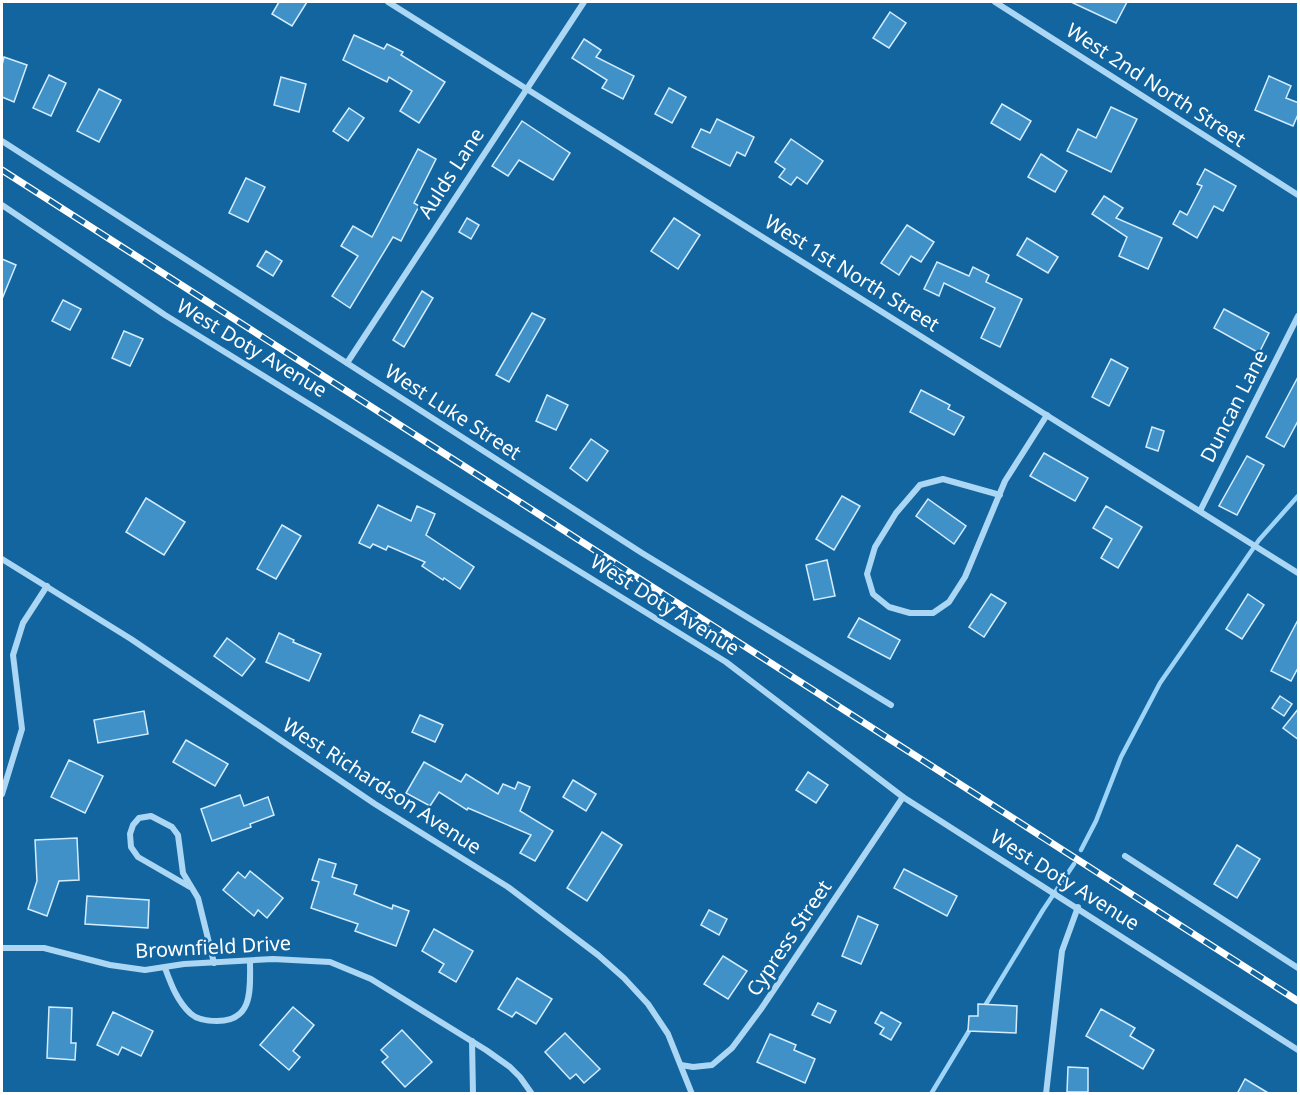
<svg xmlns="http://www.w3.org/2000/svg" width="1300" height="1095" viewBox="0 0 1300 1095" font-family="'Noto Sans',sans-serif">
<rect width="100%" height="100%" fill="#1365a0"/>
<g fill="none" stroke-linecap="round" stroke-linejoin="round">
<g stroke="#9dd4f7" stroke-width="4.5">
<path d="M 1081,850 L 1096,821 L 1121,757 L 1160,683 L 1259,540 L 1298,496"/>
<path d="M 983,1009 L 1043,910 L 1074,864"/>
<path d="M 931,1094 L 972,1026"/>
</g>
</g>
<g fill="#4091c8" stroke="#d4edfe" stroke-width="1.5">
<path d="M 279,2 L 307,2 L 292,26 L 272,14 Z"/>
<path d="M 1071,2 L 1127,2 L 1116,23 Z"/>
<path d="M 890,12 L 906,23 L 889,48 L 873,38 Z"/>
<path d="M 354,35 L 384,49 L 387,44 L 403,52 L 401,55 L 445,82 L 419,123 L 400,111 L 412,91 L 389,77 L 387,82 L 343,60 Z"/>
<path d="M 584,39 L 601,50 L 596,57 L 634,76 L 623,99 L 602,88 L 607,80 L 572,58 Z"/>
<path d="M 4,57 L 27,65 L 14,102 L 2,97 L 2,65 Z"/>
<path d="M 49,75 L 66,83 L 51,116 L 33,108 Z"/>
<path d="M 1269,76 L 1291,86 L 1286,98 L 1299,103 L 1299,112 L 1293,126 L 1255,110 Z"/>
<path d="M 281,77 L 306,84 L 299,112 L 274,105 Z"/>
<path d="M 669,88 L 686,97 L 672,123 L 655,114 Z"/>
<path d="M 99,89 L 121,100 L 99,142 L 77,131 Z"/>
<path d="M 1002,104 L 1031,121 L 1020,140 L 991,123 Z"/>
<path d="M 1111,107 L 1137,119 L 1111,172 L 1067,151 L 1078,129 L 1096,138 Z"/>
<path d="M 349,108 L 364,118 L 348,141 L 333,131 Z"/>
<path d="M 717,119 L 754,137 L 745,156 L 737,152 L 730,166 L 692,147 L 701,129 L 710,133 Z"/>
<path d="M 522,121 L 570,153 L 553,180 L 519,160 L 508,176 L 492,166 Z"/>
<path d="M 791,139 L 823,161 L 807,184 L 797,177 L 791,185 L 779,177 L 785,169 L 775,162 Z"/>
<path d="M 418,149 L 436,159 L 414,203 L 419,206 L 401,241 L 393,237 L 350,308 L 332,296 L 358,256 L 341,246 L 353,226 L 372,237 Z"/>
<path d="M 1041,154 L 1067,171 L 1055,192 L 1028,177 Z"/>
<path d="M 1205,169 L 1236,186 L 1223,211 L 1214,206 L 1197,238 L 1173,224 L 1180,211 L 1187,215 L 1202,186 L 1197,184 Z"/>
<path d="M 246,178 L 265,187 L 248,222 L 229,213 Z"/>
<path d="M 1104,196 L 1123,208 L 1116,218 L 1162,238 L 1148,269 L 1119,256 L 1127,237 L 1092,214 Z"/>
<path d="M 467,218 L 479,225 L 471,239 L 459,232 Z"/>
<path d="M 674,218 L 700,235 L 678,269 L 651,251 Z"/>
<path d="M 907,225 L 934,242 L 921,262 L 911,256 L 899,275 L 881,263 Z"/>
<path d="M 1027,238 L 1058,257 L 1048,273 L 1017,255 Z"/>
<path d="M 266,251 L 282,261 L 273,276 L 257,266 Z"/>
<path d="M 2,259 L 16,265 L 2,299 Z"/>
<path d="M 937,262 L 969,276 L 973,267 L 989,275 L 986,282 L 1022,299 L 1000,347 L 981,338 L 995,308 L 944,283 L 939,296 L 924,289 Z"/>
<path d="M 422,291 L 433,298 L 404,347 L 393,340 Z"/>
<path d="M 63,300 L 81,309 L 70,330 L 52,321 Z"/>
<path d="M 1224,309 L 1269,333 L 1259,353 L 1214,328 Z"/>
<path d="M 532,313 L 545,319 L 509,382 L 496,375 Z"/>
<path d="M 124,331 L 143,339 L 130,366 L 112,358 Z"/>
<path d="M 1111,359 L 1128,368 L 1109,406 L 1092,397 Z"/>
<path d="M 1299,375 L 1299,419 L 1284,447 L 1266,437 Z"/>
<path d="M 921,390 L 950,405 L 948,409 L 964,417 L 954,435 L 910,412 Z"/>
<path d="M 547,395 L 568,405 L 556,430 L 536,421 Z"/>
<path d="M 1152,427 L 1164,431 L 1158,451 L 1146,447 Z"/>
<path d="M 591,439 L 608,451 L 587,481 L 570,468 Z"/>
<path d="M 1044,453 L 1088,478 L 1075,501 L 1030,476 Z"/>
<path d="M 1247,456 L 1264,465 L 1237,515 L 1219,506 Z"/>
<path d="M 842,496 L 860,506 L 834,550 L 816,539 Z"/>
<path d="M 146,498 L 185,522 L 164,555 L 126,532 Z"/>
<path d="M 928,499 L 966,526 L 954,544 L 916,516 Z"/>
<path d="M 378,505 L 411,521 L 417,506 L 435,514 L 426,535 L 474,567 L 460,589 L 444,578 L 443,580 L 422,566 L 425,562 L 388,546 L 386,550 L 373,544 L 370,548 L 359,543 Z"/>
<path d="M 1106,506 L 1142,527 L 1118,568 L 1101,558 L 1112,539 L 1093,528 Z"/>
<path d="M 282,525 L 301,536 L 276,579 L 257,569 Z"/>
<path d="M 827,560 L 835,596 L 814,600 L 806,565 Z"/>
<path d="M 991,594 L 1006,603 L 984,637 L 969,627 Z"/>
<path d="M 1248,594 L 1264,605 L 1242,639 L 1226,629 Z"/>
<path d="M 859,618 L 900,640 L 890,659 L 848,637 Z"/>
<path d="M 1299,618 L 1299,666 L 1291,681 L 1271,671 Z"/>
<path d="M 279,633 L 294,640 L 293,642 L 321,654 L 309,681 L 266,662 Z"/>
<path d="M 227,638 L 255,659 L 242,676 L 214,656 Z"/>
<path d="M 1280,696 L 1292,704 L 1284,716 L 1272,708 Z"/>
<path d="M 1299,708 L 1299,740 L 1283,728 Z"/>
<path d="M 144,711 L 148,734 L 98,743 L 94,720 Z"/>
<path d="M 420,715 L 443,725 L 435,742 L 412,732 Z"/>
<path d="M 186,740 L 228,764 L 215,786 L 173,762 Z"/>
<path d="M 69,760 L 103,776 L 85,813 L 51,797 Z"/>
<path d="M 424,762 L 461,782 L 466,774 L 498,794 L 503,784 L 515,789 L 518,782 L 530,787 L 520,811 L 553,831 L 535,861 L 520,853 L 531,835 L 468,808 L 467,810 L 439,792 L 430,806 L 406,793 Z"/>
<path d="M 808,772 L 828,785 L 816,803 L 796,790 Z"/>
<path d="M 573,780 L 596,794 L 586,811 L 563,797 Z"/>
<path d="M 240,795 L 244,806 L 268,797 L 274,815 L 250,824 L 251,827 L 212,841 L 201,809 Z"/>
<path d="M 602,832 L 622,845 L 587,901 L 567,888 Z"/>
<path d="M 77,838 L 79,880 L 59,881 L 47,916 L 28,909 L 37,881 L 35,840 Z"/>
<path d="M 1237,845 L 1260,859 L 1237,898 L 1214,884 Z"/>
<path d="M 319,859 L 336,864 L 332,877 L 357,885 L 354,894 L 392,909 L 393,905 L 409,911 L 396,946 L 355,931 L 358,924 L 311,908 L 319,882 L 312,880 Z"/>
<path d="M 904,869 L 957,896 L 947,916 L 894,888 Z"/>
<path d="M 250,871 L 283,898 L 267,918 L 258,910 L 254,916 L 223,890 L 238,872 L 245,878 Z"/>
<path d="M 87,896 L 149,900 L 148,928 L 85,924 Z"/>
<path d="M 709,910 L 727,919 L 719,935 L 701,925 Z"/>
<path d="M 858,916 L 878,925 L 861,964 L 842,956 Z"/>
<path d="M 434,929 L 473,951 L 456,982 L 439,972 L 444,964 L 422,951 Z"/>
<path d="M 723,956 L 747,971 L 728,999 L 704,984 Z"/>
<path d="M 517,978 L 552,999 L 536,1024 L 516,1012 L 512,1017 L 498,1009 Z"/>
<path d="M 818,1003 L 836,1011 L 830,1023 L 812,1015 Z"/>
<path d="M 978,1004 L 1017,1006 L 1016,1033 L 968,1031 L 969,1016 L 978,1016 Z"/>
<path d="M 49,1007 L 72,1008 L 71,1043 L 76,1043 L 75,1060 L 47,1058 Z"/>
<path d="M 293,1007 L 314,1025 L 293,1051 L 300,1057 L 289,1070 L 260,1045 Z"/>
<path d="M 1101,1009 L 1135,1028 L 1130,1036 L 1154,1050 L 1143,1069 L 1086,1036 Z"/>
<path d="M 113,1012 L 153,1031 L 141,1056 L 122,1047 L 118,1055 L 97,1045 Z"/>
<path d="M 881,1012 L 901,1023 L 891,1040 L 880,1034 L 884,1028 L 875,1023 Z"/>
<path d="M 402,1030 L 432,1062 L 405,1087 L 382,1062 L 388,1057 L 381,1050 Z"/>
<path d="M 565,1033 L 600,1069 L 584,1083 L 576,1074 L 570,1079 L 545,1052 Z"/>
<path d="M 770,1034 L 796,1045 L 794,1050 L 815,1059 L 805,1083 L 757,1062 Z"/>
<path d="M 1068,1067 L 1088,1068 L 1088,1092 L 1067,1092 Z"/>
<path d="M 1245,1079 L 1270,1094 L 1237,1094 Z"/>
</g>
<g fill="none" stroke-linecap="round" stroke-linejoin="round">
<g stroke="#abd7f4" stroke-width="6">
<path d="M 388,2 L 1298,573"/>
<path d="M 995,2 L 1298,195"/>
<path d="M 2,141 L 642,553 L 891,705"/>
<path d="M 2,205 L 165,315 L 726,662 L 903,797 L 1298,1050"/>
<path d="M 347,363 L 584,2"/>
<path d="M 1000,495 L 943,479 L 920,485 L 896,513 L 875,547 L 867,574 L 873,594 L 889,607 L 910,613 L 933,613 L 949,602 L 965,577 L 1005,481 L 1047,415"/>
<path d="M 1200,511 L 1298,316"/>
<path d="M 2,559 L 131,639 L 375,804 L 508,887 L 598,955 L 624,978 L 648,1004 L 668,1034 L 692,1094"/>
<path d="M 2,794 L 22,729 L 13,655 L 23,623 L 47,586"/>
<path d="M 1125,856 L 1298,968"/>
<path d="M 190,887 L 138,857 L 131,847 L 130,834 L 133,825 L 139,818 L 151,816 L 172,827 L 178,835 L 183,873 L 198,898 L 214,963"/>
<path d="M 2,948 L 44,948 L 110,965 L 145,970 L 184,964 L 273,959 L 330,962 L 371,979 L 486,1050 L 510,1067 L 520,1077 L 532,1094"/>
<path d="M 165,968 C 171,984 177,1001 190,1013 C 197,1020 208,1021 217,1021 C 254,1021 250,988 250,961"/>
<path d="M 472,1041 L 473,1094"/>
<path d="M 681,1065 L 693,1067 L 712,1065 L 732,1048 L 761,1009 L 903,797"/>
<path d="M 1046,1094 L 1062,951 L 1078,907"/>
</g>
<g stroke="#fff" stroke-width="7">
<path id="rail" d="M 2,170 L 1298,1001"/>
</g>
<use href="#rail" stroke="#1365a0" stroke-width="4.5" stroke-dasharray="14" stroke-linecap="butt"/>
</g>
<g text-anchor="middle" stroke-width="5" stroke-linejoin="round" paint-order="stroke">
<g font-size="20" fill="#fff" stroke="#1365a0">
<text transform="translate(1156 85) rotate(33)" y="7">West 2nd North Street</text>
<text transform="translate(451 173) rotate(-57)" y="7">Aulds Lane</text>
<text transform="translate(852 273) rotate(32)" y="7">West 1st North Street</text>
<text transform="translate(252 348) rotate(31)" y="7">West Doty Avenue</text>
<text transform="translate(1234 406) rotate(-63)" y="7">Duncan Lane</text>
<text transform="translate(453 412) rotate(33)" y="7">West Luke Street</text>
<text transform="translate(665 605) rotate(32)" y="7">West Doty Avenue</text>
<text transform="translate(382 786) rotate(33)" y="7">West Richardson Avenue</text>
<text transform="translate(1065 880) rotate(32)" y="7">West Doty Avenue</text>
<text transform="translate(789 938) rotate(-56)" y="7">Cypress Street</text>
<text transform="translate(213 947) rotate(-3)" y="7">Brownfield Drive</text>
</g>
</g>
<rect width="1300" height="1095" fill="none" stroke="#ffffff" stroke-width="6"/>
</svg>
